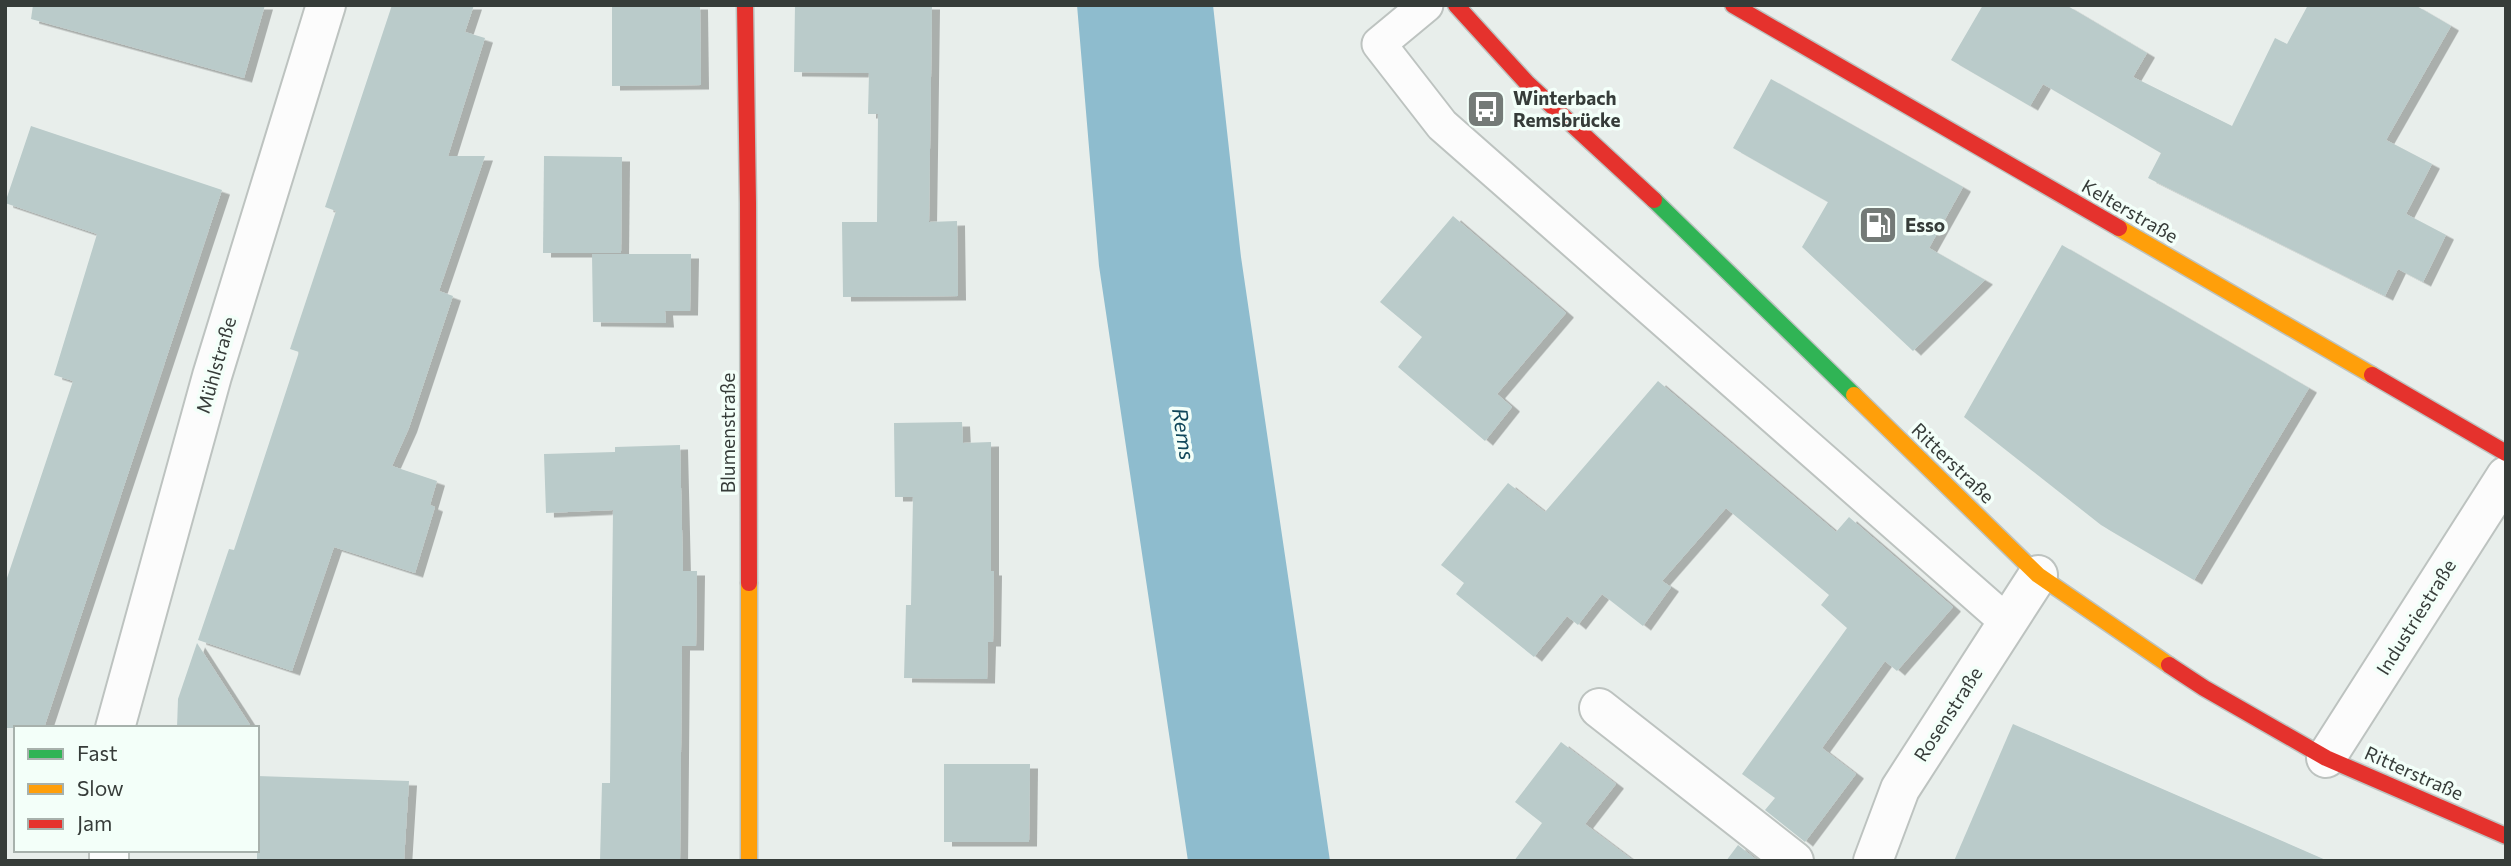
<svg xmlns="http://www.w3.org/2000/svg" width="2511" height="866" viewBox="0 0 2511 866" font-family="Commissioner,sans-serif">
<defs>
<filter id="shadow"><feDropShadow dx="8" dy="4.5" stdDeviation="0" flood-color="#0004"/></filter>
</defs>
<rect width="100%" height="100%" fill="#e8eeeb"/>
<path fill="#8ebcce" d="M 1077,5 L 1213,5 L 1241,257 L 1330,861 L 1188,861 L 1099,266 Z"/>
<g fill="#bacbca" filter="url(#shadow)">
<path d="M 33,5 L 265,5 L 244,78 L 31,19 Z"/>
<path d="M 392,5 L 474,5 L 465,32 L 485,38 L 448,156 L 485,156 L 439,291 L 453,296 L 409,428 L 392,466 L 437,481 L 430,505 L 435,507 L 415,573 L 334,547 L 292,671 L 198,640 L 229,549 L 234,550 L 299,352 L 290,349 L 336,211 L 325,207 Z"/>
<path d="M 612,5 L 700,5 L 701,85 L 612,86 Z"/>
<path d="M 795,5 L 932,5 L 929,222 L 957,221 L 958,296 L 843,297 L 842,222 L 877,222 L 878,114 L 868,114 L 869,73 L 794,72 Z"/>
<path d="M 1983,5 L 2066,5 L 2147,53 L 2133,77 L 2232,126 L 2275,38 L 2287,44 L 2308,5 L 2415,5 L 2451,26 L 2386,140 L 2432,164 L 2406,214 L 2446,235 L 2423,282 L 2398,269 L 2385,296 L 2148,178 L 2161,153 L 2043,84 L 2030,106 L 1951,60 Z"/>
<path d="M 1771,79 L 1963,187 L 1929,248 L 1985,280 L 1913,351 L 1802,247 L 1828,202 L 1733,148 Z"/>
<path d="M 31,126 L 222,190 L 44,728 L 5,728 L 5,584 L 73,381 L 54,375 L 97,234 L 5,203 Z"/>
<path d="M 544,156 L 622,157 L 621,253 L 543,253 Z"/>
<path d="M 1453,216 L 1566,313 L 1497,394 L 1512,407 L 1485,441 L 1398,367 L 1422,337 L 1380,302 Z"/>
<path d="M 2062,245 L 2309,388 L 2194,580 L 2101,525 L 1964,417 Z"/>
<path d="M 592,254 L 691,254 L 690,311 L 665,311 L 666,323 L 593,322 Z"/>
<path d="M 1658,381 L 1836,532 L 1849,517 L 1953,607 L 1897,671 L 1885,661 L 1822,748 L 1856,774 L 1805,842 L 1765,810 L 1775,798 L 1742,774 L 1847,628 L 1821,605 L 1829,595 L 1726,508 L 1662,581 L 1671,587 L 1643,626 L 1602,594 L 1578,625 L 1567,616 L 1534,657 L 1456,594 L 1464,583 L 1441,565 L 1508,483 L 1545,512 Z"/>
<path d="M 962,422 L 963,443 L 991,442 L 991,571 L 994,571 L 993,642 L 988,642 L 987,679 L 904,678 L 906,605 L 911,605 L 913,497 L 895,497 L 894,423 Z"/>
<path d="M 680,445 L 683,571 L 697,571 L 696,646 L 682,646 L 680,861 L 600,861 L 602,783 L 610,783 L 613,510 L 546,513 L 544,454 L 615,452 L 615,447 Z"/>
<path d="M 197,643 L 252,728 L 177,728 L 178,699 Z"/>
<path d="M 2013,724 L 2328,861 L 1954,861 Z"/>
<path d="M 1561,742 L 1616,784 L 1585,824 L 1634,861 L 1514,861 L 1542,823 L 1515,802 Z"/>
<path d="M 944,764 L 1030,764 L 1029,842 L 944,842 Z"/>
<path d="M 257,776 L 409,781 L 404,861 L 257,861 Z"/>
<path d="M 1738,845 L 1758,861 L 1726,861 Z"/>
</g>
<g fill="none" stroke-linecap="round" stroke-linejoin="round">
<g stroke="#bdc3c0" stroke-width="37">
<path id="lane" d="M 1426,5 L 1379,44 L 1442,125 L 2007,622"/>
</g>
<g stroke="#bdc3c0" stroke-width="42">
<g id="street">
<path d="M 1599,708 L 1794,861"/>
<path d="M 115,728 L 212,376 L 326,5"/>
<path d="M 2326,758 L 2506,476"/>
<path d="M 109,861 L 109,850"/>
<path d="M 1873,861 L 1900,789 L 2038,575"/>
</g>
</g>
<g stroke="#bdc3c0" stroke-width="19">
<path id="fast" d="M 1654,200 L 1854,395"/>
</g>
<g stroke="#bdc3c0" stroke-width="19">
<g id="slow">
<path d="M 2119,228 L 2372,375"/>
<path d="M 1854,395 L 2038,575 L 2169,665"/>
<path d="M 749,583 L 749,861"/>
</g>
</g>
<g stroke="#bdc3c0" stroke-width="19">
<g id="jam">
<path d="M 745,5 L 748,203 L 749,583"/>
<path d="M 1456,5 L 1527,83 L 1654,200"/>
<path d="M 1733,5 L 2119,228"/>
<path d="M 2372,375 L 2506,453"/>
<path d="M 2169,665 L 2204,688 L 2326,758 L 2506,836"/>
</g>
</g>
<use href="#lane" stroke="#fcfcfc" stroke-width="33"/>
<use href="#street" stroke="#fcfcfc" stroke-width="38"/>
<use href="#fast" stroke="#30b455" stroke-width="16"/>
<use href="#slow" stroke="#ff9f0a" stroke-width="16"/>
<use href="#jam" stroke="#e5322d" stroke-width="16"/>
</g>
<defs>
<g id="bus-square" transform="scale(2.0125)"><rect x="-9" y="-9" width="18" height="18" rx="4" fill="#747a77" stroke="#f3fff9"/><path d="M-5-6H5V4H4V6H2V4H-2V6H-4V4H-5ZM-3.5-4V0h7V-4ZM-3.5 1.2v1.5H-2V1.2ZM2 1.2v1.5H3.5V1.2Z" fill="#fff"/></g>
<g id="fuel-square" transform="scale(2.0125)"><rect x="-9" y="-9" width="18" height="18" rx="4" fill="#747a77" stroke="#f3fff9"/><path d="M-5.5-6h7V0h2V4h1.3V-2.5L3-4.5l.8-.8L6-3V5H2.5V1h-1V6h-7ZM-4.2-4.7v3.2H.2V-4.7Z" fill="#fff"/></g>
</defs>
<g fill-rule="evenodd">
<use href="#bus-square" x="1486" y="109"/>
<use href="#fuel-square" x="1878" y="225"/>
</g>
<g text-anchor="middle" stroke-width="7" stroke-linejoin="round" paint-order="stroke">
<g font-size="19" font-weight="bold" fill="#363c39" stroke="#f3fff9" text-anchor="start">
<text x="1513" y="105">Winterbach<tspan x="1513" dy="22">Remsbrücke</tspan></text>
<text x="1905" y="232">Esso</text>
</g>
<g font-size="19" fill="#363c39" stroke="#f3fff9">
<text transform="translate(2130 211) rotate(30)" y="7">Kelterstraße</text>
<text transform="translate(216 365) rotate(-74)" y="7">Mühlstraße</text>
<text transform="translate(728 433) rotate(-90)" y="7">Blumenstraße</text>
<text transform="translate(1953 463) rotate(44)" y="7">Ritterstraße</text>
<text transform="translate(2416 617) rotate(-58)" y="7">Industriestraße</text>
<text transform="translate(1948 714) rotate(-57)" y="7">Rosenstraße</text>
<text transform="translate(2414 773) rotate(24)" y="7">Ritterstraße</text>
</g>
<g font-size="21" font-style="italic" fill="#10475a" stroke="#f3fff9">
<text transform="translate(1183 434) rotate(81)" y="7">Rems</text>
</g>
</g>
<rect width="2511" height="866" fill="none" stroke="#363c39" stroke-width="14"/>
<rect x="14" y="726" width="245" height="126" fill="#f3fff9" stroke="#a7b1ac" stroke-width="2"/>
<rect x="28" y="749" width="35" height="10" fill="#30b455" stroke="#a7b1ac" stroke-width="2"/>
<text x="77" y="761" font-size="21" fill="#363c39">Fast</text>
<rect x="28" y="784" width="35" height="10" fill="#ff9f0a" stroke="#a7b1ac" stroke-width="2"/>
<text x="77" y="796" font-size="21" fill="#363c39">Slow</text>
<rect x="28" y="819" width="35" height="10" fill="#e5322d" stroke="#a7b1ac" stroke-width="2"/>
<text x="77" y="831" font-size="21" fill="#363c39">Jam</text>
</svg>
